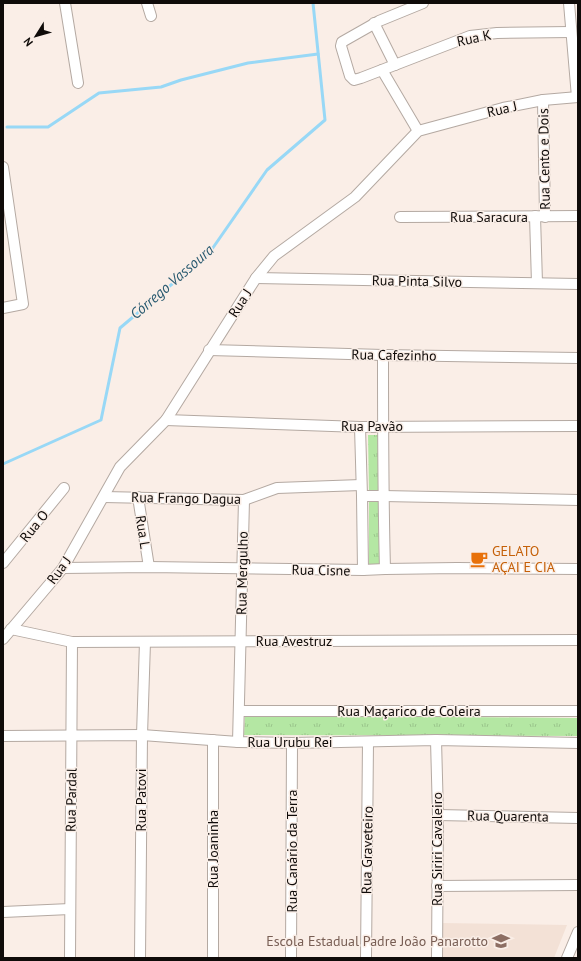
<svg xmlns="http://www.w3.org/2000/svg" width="581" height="961" viewBox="0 0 581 961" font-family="'PT Sans',sans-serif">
<defs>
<pattern id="park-tufts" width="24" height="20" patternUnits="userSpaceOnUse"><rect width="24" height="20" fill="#b4e7a3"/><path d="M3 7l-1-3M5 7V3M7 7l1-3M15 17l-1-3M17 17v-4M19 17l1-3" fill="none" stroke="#9ac58b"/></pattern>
</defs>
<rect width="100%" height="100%" fill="#faeee7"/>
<path fill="#f3e1d6" d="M 441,923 L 567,925 L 554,958 L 440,958 Z"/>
<g fill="url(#park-tufts)">
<path d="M 368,435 L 379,435 L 380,493 L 369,493 Z"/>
<path d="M 369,498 L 379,498 L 380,565 L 369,565 Z"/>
<path d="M 245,715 L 578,718 L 578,736 L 244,735 Z"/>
</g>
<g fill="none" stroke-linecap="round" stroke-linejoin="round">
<g stroke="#98d8f6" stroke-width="3">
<path d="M 7,127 L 48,127 L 99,93 L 161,87 L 181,80 L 248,63 L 318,54"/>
<path d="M 3,464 L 101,420 L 120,328 L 210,252 L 267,170 L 325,120 L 313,3"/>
</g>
<g stroke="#b4a9a2" stroke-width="12">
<g id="minor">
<path d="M 65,3 L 78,83"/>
<path d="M 147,3 L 151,16"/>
<path d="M 423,3 L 379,21 L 342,42 L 341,46 L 350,76 L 354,80 L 361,78 L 470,36 L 497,33 L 571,32"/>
<path d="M 569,3 L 577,97"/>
<path d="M 374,23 L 395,65"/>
<path d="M 382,70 L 418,131"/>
<path d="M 543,100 L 545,217"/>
<path d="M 3,167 L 23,304 L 3,308"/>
<path d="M 535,216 L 537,283"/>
<path d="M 400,217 L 578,216"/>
<path d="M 256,278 L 578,284"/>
<path d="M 209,350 L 383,355 L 578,358"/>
<path d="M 383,355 C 383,426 383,497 385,569"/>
<path d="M 166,420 L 360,427 L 578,426"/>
<path d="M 360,427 L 362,496 L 363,570"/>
<path d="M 362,496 L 383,496 L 578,500"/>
<path d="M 104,497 L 244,500 L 277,488 L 361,485"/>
<path d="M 138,497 L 149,567"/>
<path d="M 3,563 L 64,488"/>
<path d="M 63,568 L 149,567 L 363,570 L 385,569 L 457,568 L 578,569"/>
<path d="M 11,629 L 72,642 L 578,640"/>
<path d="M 3,639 L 63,568 L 120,467 L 166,420 L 256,278 L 274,256 L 355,197 L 418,131 L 503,108 L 543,100 L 578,97"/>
<path d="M 239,711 L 578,711"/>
<path d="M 3,736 L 142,735 L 238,742 L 292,743 L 436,740 L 578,743"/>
<path d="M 213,740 L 213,958"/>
<path d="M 436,740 L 438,815 L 437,958"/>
<path d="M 238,742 L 244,500"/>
<path d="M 438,815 L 578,818"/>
<path d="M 437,886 L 578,885"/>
<path d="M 3,912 L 70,909"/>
<path d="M 70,958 L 72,642"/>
<path d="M 140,958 L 142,735 L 145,642"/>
<path d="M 291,958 L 292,743"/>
<path d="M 366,958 L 368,742"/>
<path d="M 567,958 L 578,932"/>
</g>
</g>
<use href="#minor" stroke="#fff" stroke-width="10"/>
</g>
<defs>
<g id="cafe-bare" transform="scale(1.38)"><path d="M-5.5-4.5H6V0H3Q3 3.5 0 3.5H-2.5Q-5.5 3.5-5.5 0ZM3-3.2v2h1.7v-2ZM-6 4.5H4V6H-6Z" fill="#e8710a" stroke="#faeee7" stroke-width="2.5" paint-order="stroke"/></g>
<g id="school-bare" transform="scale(1.38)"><path d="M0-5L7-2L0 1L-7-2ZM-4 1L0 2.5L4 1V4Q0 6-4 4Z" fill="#8d6e63" stroke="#faeee7" stroke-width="2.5" paint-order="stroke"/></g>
</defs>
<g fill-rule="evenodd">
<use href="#cafe-bare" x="479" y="559"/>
<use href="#school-bare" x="501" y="941"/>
</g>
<g text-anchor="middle" stroke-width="3" stroke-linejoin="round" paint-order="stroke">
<g font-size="14" fill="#0f0b09" stroke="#faeee7">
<text transform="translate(474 38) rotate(-12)" y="5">Rua K</text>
<text transform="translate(502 109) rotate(-13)" y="5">Rua J</text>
<text transform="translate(544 159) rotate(-91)" y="5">Rua Cento e Dois</text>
<text x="489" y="222">Rua Saracura</text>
<text transform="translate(417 281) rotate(1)" y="5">Rua Pinta Silvo</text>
<text transform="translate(240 303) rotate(-57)" y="5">Rua J</text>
<text transform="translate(394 355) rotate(1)" y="5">Rua Cafezinho</text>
<text x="372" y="431">Rua Pavão</text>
<text transform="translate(186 498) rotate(1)" y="5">Rua Frango Dagua</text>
<text transform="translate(34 526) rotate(-51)" y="5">Rua O</text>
<text transform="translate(143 532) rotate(81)" y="5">Rua L</text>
<text transform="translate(59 570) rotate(-54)" y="5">Rua J</text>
<text transform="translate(321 570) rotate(1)" y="5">Rua Cisne</text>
<text transform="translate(242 573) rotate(-89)" y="5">Rua Mergulho</text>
<text x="294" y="646">Rua Avestruz</text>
<text x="409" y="716">Rua Maçarico de Coleira</text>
<text x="290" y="747">Rua Urubu Rei</text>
<text transform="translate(71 800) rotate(-89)" y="5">Rua Pardal</text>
<text transform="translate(141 800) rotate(-90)" y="5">Rua Patovi</text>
<text transform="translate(508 816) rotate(1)" y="5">Rua Quarenta</text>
<text transform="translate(213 849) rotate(-90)" y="5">Rua Joaninha</text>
<text transform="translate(437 849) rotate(-90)" y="5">Rua Siriri Cavaleiro</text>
<text transform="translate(367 850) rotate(-89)" y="5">Rua Graveteiro</text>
<text transform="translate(292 851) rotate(-90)" y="5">Rua Canário da Terra</text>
</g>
<g font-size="14" fill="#c56008" stroke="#faeee7" text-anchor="start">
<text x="492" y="556">GELATO<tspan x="492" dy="16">AÇAI E CIA</tspan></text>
</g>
<g font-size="14" fill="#785e54" stroke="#faeee7" text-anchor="end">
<text x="488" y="946">Escola Estadual Padre João Panarotto</text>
</g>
<g font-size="15" font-style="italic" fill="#295a70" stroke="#faeee7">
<text transform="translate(172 282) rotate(-41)" y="5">Córrego Vassoura</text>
</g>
</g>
<rect width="581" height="961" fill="none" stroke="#0f0b09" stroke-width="8"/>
<g transform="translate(36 36) rotate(233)" stroke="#faeee7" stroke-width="3" paint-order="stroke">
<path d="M0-3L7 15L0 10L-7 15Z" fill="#0f0b09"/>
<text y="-6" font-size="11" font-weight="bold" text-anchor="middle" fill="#0f0b09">N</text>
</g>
</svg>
